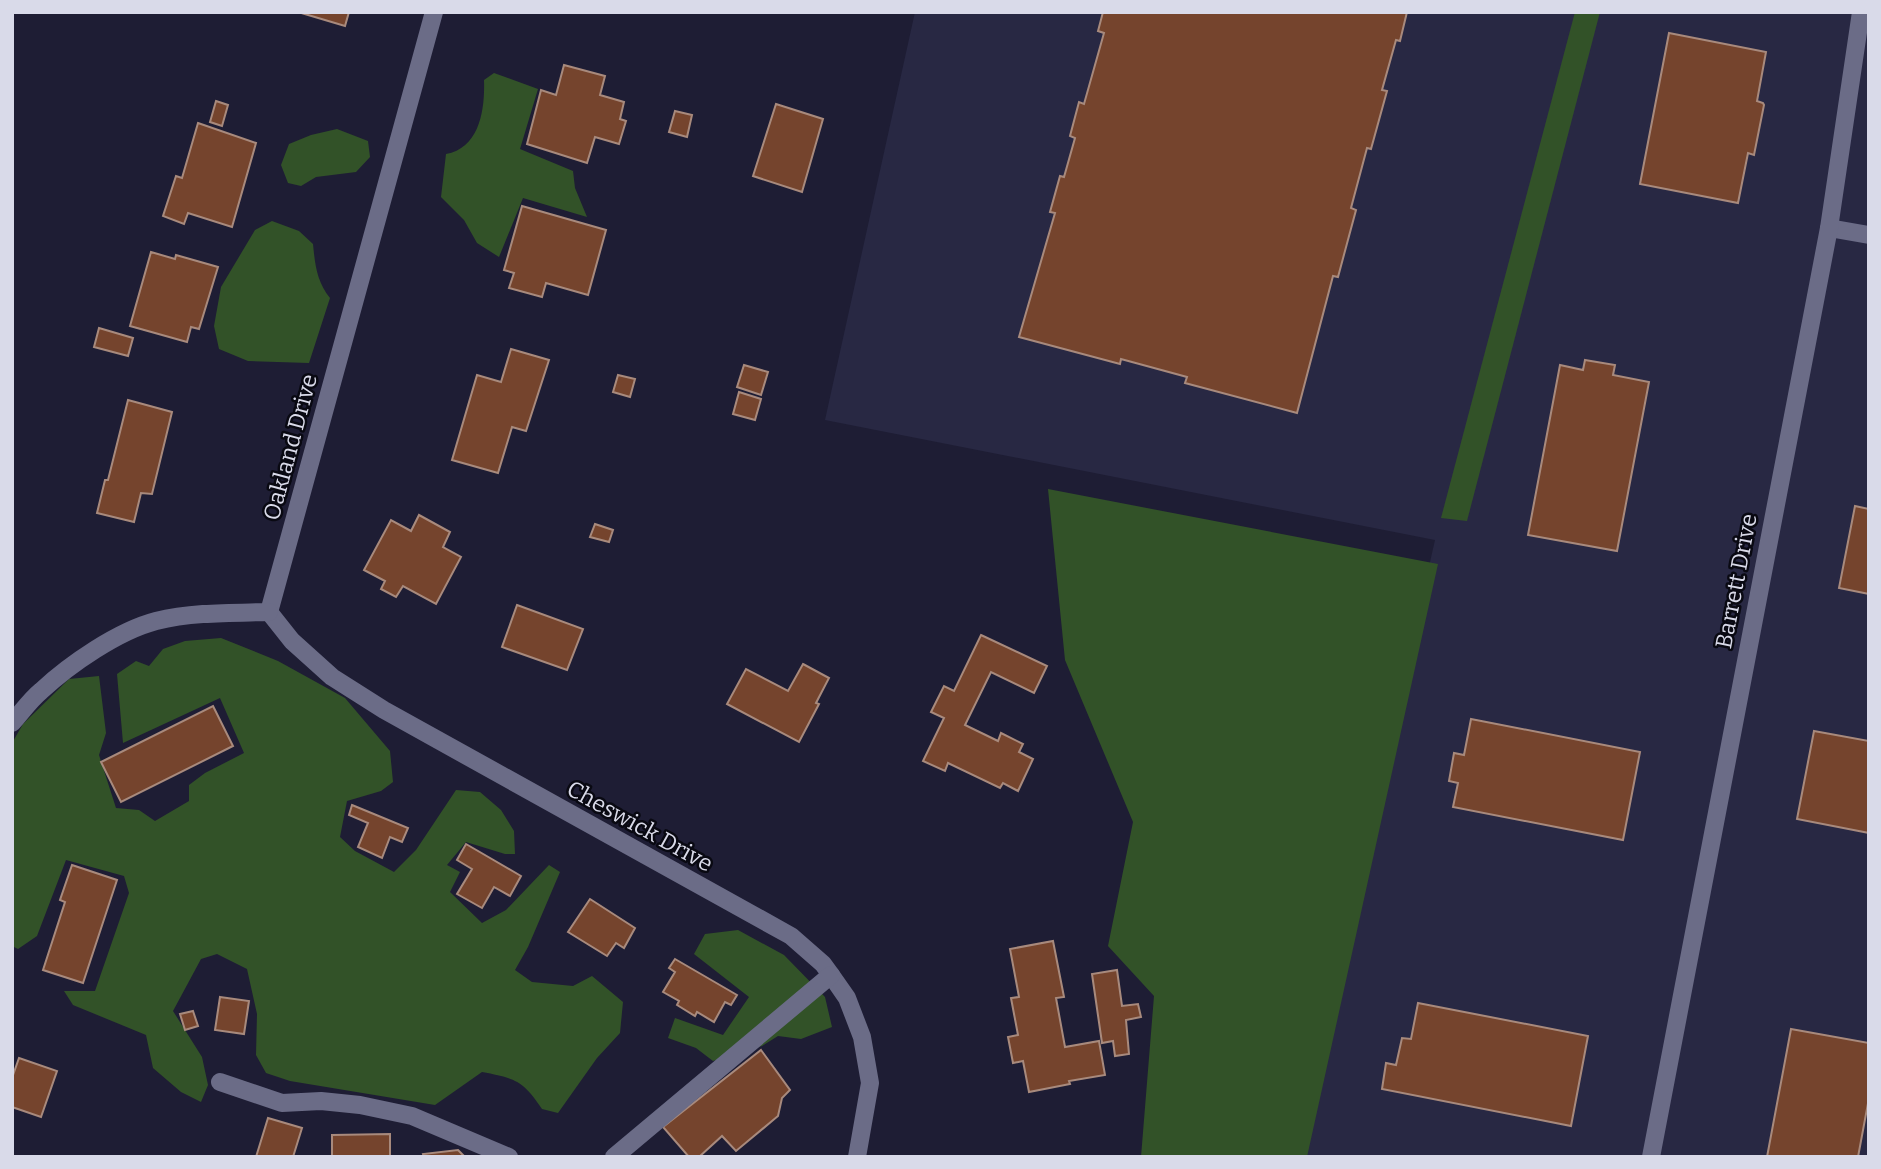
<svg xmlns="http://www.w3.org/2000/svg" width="1881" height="1169" viewBox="0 0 1881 1169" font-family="Bitter,serif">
<rect width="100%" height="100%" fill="#1e1d34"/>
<path fill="#282843" d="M 915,12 L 1869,12 L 1869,1157 L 1231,1157 L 1423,593 L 1435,540 L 825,420 Z"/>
<g fill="#325228">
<path d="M 1575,12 L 1600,12 L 1467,521 L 1441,518 Z"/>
<path d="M 494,73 L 538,89 L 520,149 L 573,171 L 575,188 L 587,217 L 523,198 L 499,257 L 477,243 L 464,220 L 441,197 L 446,154 C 480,148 485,109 484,80 Z"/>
<path d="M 337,129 L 368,141 L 370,157 L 356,172 L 316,177 L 301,186 L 288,183 L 281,165 L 289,144 L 311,135 Z"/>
<path d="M 272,221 L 299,231 L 313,244 C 315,265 317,282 330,298 L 309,363 L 248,361 L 219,349 L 214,326 L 221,287 L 255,230 Z"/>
<path d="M 1048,489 L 1438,564 L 1307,1157 L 1141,1157 L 1154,996 L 1108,946 L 1133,822 L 1065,660 Z"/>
<path d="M 221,638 L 278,661 L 345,698 L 390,751 L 393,782 L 381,791 L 347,801 L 340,837 L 355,851 L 394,872 L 416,850 L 456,790 L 480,792 L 501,810 L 514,831 L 515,854 L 505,854 L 466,842 L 447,865 L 460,872 L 450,892 L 482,923 L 506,910 L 549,865 L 560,872 L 528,947 L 515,970 L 532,982 L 573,986 L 592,976 L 623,1002 L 620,1033 L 597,1058 L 558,1113 L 542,1109 C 523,1080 514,1078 482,1072 L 435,1105 L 290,1081 L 266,1073 L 256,1055 L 257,1014 L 247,969 L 217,954 L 201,959 L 173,1011 L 202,1057 L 208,1085 L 201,1102 L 181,1092 L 153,1068 L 146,1035 L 73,1005 L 64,991 L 95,991 L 129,893 L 124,876 L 66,860 L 37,936 L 18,949 L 12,946 L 12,743 L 23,724 L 69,679 L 99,676 L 106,733 L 99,755 L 116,808 L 139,810 L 155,821 L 189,801 L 189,785 L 205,773 L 244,753 L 220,698 L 123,743 L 117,674 L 136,661 L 149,666 L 163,649 L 185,641 Z"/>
<path d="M 738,930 L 784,955 L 825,997 L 832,1027 L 801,1039 L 778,1036 L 762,1046 L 713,1061 L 696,1048 L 668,1038 L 675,1018 L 723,1035 L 749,997 L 694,954 L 705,934 Z"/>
</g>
<g fill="#75442d" stroke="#a88a7d" stroke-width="2">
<path d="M 298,12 L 349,12 L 345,26 Z"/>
<path d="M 1103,12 L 1407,12 L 1400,41 L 1396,40 L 1382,90 L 1387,91 L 1371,149 L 1367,148 L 1351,208 L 1356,210 L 1338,277 L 1333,276 L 1297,413 L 1185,383 L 1187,377 L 1121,359 L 1120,364 L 1019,337 L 1055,213 L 1050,212 L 1060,176 L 1064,177 L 1075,138 L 1070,136 L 1079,102 L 1084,104 L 1104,33 L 1098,31 Z"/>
<path d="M 1669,33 L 1766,52 L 1757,101 L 1763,103 L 1764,105 L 1754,155 L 1748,153 L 1738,203 L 1640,184 Z"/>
<path d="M 564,65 L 605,76 L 600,95 L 624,102 L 620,119 L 626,121 L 619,144 L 595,137 L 587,163 L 527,144 L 541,90 L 556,95 Z"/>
<path d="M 216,101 L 228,105 L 222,126 L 210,122 Z"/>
<path d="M 776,104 L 823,119 L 802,192 L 753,176 Z"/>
<path d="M 675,111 L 692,115 L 687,137 L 669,132 Z"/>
<path d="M 198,123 L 256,143 L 232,227 L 188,213 L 184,224 L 163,216 L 176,176 L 182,178 Z"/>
<path d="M 522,206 L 606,230 L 588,295 L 546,283 L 542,297 L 509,288 L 514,273 L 504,270 Z"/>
<path d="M 151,252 L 175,259 L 176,255 L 218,267 L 199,329 L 191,327 L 187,342 L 130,326 Z"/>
<path d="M 99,328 L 133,338 L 128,356 L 94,347 Z"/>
<path d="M 511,349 L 549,360 L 526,431 L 512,427 L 498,473 L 452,460 L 477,375 L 501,382 Z"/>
<path d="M 1585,360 L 1615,365 L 1613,375 L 1649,382 L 1617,551 L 1528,535 L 1560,365 L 1583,370 Z"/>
<path d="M 744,365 L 768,372 L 761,395 L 737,387 Z"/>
<path d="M 618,375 L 635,379 L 630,397 L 613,392 Z"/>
<path d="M 739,392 L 761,399 L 755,420 L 733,414 Z"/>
<path d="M 128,400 L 172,412 L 152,494 L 141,493 L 134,522 L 97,513 L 105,480 L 108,480 Z"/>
<path d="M 1855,506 L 1869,509 L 1869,594 L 1839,588 Z"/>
<path d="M 419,515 L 450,532 L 443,547 L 461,557 L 436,604 L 403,586 L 396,597 L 381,589 L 385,581 L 364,570 L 391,520 L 411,531 Z"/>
<path d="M 595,524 L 613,530 L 609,542 L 590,537 Z"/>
<path d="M 517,605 L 583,629 L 567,670 L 502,647 Z"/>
<path d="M 981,635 L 1047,666 L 1034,693 L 991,672 L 965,725 L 998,741 L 1001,733 L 1023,744 L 1019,752 L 1033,759 L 1018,791 L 1003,783 L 1000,788 L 948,763 L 945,771 L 923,761 L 944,718 L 931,712 L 944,686 L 954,691 Z"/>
<path d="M 803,664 L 829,678 L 816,703 L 819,704 L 799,742 L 727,704 L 746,669 L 788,691 Z"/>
<path d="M 213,706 L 233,746 L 121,802 L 101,762 Z"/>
<path d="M 1471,719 L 1640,752 L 1623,840 L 1453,807 L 1458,783 L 1449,781 L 1454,753 L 1464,755 Z"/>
<path d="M 1814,731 L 1869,741 L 1869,833 L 1797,819 Z"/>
<path d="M 352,805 L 408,828 L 402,842 L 390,837 L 382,858 L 358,847 L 368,823 L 349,815 Z"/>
<path d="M 466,844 L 521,876 L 510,896 L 494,887 L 482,908 L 457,894 L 472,869 L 457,860 Z"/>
<path d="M 72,865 L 117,880 L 83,983 L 43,970 L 65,902 L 60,900 Z"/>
<path d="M 590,899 L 635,928 L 624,948 L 616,943 L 607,956 L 568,932 Z"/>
<path d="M 1053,941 L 1064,997 L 1056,998 L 1065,1047 L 1099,1041 L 1105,1075 L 1069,1081 L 1070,1084 L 1029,1092 L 1023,1061 L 1013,1063 L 1008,1037 L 1018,1035 L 1011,998 L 1019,997 L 1010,949 Z"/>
<path d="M 675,959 L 737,995 L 731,1005 L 725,1002 L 714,1022 L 697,1012 L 695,1016 L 677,1005 L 679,1001 L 663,992 L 675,972 L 669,968 Z"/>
<path d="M 1117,970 L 1122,1006 L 1138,1004 L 1141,1017 L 1126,1020 L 1129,1054 L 1115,1056 L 1113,1041 L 1102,1043 L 1092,974 Z"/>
<path d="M 220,997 L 249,1001 L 244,1034 L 215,1030 Z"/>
<path d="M 1418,1003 L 1588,1036 L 1571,1126 L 1382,1089 L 1386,1063 L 1396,1065 L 1402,1038 L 1411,1039 Z"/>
<path d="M 193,1011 L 198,1026 L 185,1030 L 180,1014 Z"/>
<path d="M 1791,1029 L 1869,1043 L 1869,1098 L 1858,1157 L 1767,1157 Z"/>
<path d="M 761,1050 L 790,1090 L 782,1098 L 778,1116 L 736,1151 L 722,1136 L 699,1157 L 689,1157 L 663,1127 Z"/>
<path d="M 19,1058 L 57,1071 L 41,1117 L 12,1107 L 12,1078 Z"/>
<path d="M 268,1118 L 302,1128 L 293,1157 L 256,1157 Z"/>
<path d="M 390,1134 L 390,1157 L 332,1157 L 332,1135 Z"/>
<path d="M 458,1150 L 465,1157 L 424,1157 L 423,1154 Z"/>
</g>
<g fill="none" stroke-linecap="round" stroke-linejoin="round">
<g stroke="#6b6c87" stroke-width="18">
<path d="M 1829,228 L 1869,235"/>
<path d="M 269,612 L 292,641 L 332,677 L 384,710 L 791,936 L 823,964 L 831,975 L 847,998 L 862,1037 L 870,1083 L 857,1157"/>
<path d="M 269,612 L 434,12"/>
<path d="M 12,723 C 22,712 30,700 41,691 C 70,664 118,631 156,621 C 193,612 232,613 269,612"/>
<path d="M 220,1082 L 282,1103 L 321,1101 L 360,1105 L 412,1116 L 509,1157"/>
<path d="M 614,1157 L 831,975"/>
<path d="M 1651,1157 L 1829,228 L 1861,12"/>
</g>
</g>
<g text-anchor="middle" stroke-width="5" stroke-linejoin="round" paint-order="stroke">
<g font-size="23" fill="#d9dae9" stroke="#090912">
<text transform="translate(290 447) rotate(-75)" y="8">Oakland Drive</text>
<text transform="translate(1736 581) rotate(-79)" y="8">Barrett Drive</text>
<text transform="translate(640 826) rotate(29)" y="8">Cheswick Drive</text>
</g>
</g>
<rect width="1881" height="1169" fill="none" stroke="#d9dae9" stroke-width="28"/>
</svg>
